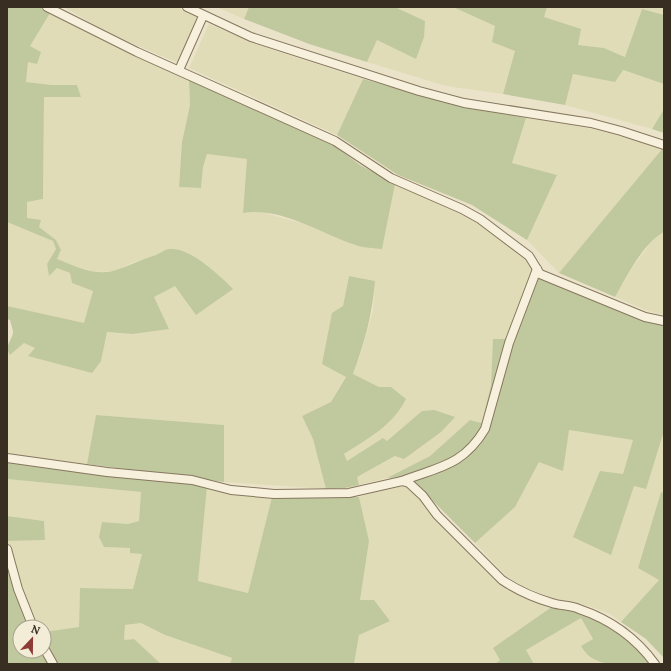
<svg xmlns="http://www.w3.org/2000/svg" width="671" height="671" viewBox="0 0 671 671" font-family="Lora,serif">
<rect width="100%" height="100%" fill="#ebe3c9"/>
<g fill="#e0dcb7">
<path d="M 64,7 L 177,7 L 198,18 L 178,63 L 106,32 Z"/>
<path d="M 216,7 L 249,7 L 244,19 Z"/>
<path d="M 395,7 L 453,7 L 495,26 L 515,51 L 503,94 L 446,86 L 367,62 L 377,40 L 416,59 L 425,21 Z"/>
<path d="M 547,7 L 664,7 L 664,15 L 642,9 L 626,57 L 604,48 L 578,45 L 543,17 Z"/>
<path d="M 50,13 L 189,79 L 190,105 L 182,142 L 179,187 L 201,188 L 203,167 L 207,154 L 247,159 L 243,213 L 258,211 L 315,227 L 356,246 L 382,248 L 395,184 L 461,212 L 506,240 L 531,264 L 535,275 L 519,319 L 505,339 L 493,339 L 491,385 L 482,423 L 470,420 L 430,456 L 387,478 L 359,485 L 357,477 L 396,456 L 422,411 L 387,441 L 383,438 L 347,461 L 343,455 L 377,433 L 391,387 L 379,387 L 353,374 L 361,353 L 373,311 L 375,281 L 349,276 L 343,306 L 346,376 L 331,402 L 302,416 L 313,439 L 326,489 L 224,482 L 224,425 L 96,415 L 87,464 L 7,454 L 7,351 L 10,355 L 24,343 L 36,348 L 28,356 L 101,361 L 107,332 L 133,334 L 169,329 L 154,297 L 175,285 L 169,249 L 158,255 L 134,262 L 115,271 L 97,272 L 75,267 L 57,259 L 61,250 L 56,240 L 27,218 L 27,202 L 43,199 L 44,97 L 81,97 L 77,85 L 52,85 L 26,82 L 29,46 Z"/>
<path d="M 209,24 L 261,46 L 363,79 L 337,135 L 189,68 Z"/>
<path d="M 622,70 L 664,84 L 664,109 L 652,129 L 565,105 L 573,74 L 615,82 Z"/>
<path d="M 526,118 L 593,129 L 663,148 L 559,273 L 527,240 L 557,175 L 512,163 Z"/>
<path d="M 7,222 L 53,241 L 56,249 L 47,264 L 49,275 L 57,268 L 70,273 L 72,283 L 93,291 L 85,324 L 7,306 Z"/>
<path d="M 664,232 L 664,315 L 648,311 L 615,297 L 634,265 L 656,236 Z"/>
<path d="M 569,430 L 633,440 L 623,474 L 611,555 L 634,486 L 646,489 L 664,431 L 664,493 L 661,492 L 638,568 L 659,580 L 621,622 L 610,614 L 589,606 L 554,599 L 523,586 L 506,576 L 475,543 L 515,507 L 539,462 Z"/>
<path d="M 7,479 L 141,492 L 139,521 L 128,524 L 102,522 L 104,547 L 130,548 L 142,554 L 133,589 L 80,588 L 79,627 L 44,632 L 44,627 L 28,627 L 7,563 L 7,541 L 45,540 L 44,521 L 7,516 Z"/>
<path d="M 400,483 L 408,486 L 495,577 L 553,606 L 493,648 L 500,660 L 495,664 L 354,664 L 359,635 L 360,600 L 369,541 L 359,497 Z"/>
<path d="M 207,486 L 272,497 L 248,593 L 198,581 Z"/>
<path d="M 581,618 L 593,640 L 581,646 L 584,652 L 605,664 L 534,664 L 526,650 Z"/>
<path d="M 141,623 L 165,635 L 232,658 L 230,664 L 161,664 L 134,639 L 124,640 L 125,625 Z"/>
</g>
<g fill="#c0c89e">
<path d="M 7,7 L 40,7 L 50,13 L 30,46 L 41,52 L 37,64 L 28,62 L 26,82 L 52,85 L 77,85 L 81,97 L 44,97 L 43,199 L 27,202 L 27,218 L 41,220 L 39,227 L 56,240 L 61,250 L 57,259 C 74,266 97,277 116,270 C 129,266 140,260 153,256 C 159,255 164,249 170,249 C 190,247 220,276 233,289 L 196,315 L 175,286 L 154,297 L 169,329 L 133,334 L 107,332 L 101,361 L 92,373 L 28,356 L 35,348 L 24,343 L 10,355 C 4,346 11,342 13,333 C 13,329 11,324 10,320 L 7,319 L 7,306 L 84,323 L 93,291 L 72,283 L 70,273 L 57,268 L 49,276 L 47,264 L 56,249 L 53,241 L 7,222 Z"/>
<path d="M 249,7 L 395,7 L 425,21 L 424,37 L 416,59 L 377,40 L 367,62 L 309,44 L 244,19 Z"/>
<path d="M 453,7 L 547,7 L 544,17 L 581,29 L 578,45 L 604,48 L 625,57 L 642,9 L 664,15 L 664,84 L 623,70 L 615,82 L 573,74 L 565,105 L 503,94 L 515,51 L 492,42 L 495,26 Z"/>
<path d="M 189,79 L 332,144 L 360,165 L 395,184 L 382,249 C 374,248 363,248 355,245 C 320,233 281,207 243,213 L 247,159 L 207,154 L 203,167 L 201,188 L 179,187 L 182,142 L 190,105 Z"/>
<path d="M 363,79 L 452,104 L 526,118 L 512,163 L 557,175 L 527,240 L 472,205 L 398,175 L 337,135 Z"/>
<path d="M 664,109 L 664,133 L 652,129 Z"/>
<path d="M 663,148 L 664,232 C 643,243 627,276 615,297 L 559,273 Z"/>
<path d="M 535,275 L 640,319 L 664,325 L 664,431 L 646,489 L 634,486 L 611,555 L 573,537 L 600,471 L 623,474 L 633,440 L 569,430 L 563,471 L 539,462 L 515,507 L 475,543 L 413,481 L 405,477 L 387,478 L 430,456 L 470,420 L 482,423 L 491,385 L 493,339 L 505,339 L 519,319 Z"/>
<path d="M 349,276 L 375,281 C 372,316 365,341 353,374 L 379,387 L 391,387 L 406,399 C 392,426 369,438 344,454 L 347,461 L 383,438 L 387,441 L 422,411 L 434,410 L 455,417 L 441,432 L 404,459 L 395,456 L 357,477 L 359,485 L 345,488 L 326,489 L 313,439 L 302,416 L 331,402 L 346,377 L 322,364 L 332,313 L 343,306 Z"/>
<path d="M 96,415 L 224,425 L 224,482 L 87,464 Z"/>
<path d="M 7,461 L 207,486 L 198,581 L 248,593 L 272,497 L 359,497 L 369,541 L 360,600 L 374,600 L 390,621 L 359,635 L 354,664 L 230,664 L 232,658 L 165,635 L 141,623 L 125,625 L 124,640 L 134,639 L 161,664 L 8,664 L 7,563 L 28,627 L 20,627 L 20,651 L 44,651 L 44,632 L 79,627 L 80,588 L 133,589 L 142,554 L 130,553 L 130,548 L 104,547 L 99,537 L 102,522 L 128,524 L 139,521 L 141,492 L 7,479 Z"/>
<path d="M 661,492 L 664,493 L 664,658 L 646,639 L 621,622 L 659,580 L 638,568 Z"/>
<path d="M 7,516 L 44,521 L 45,540 L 7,541 Z"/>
<path d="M 553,606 L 575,609 L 624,635 L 653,664 C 630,664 594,671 581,646 L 593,639 L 581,618 L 526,650 L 534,664 L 495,664 L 500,660 L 493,648 Z"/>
</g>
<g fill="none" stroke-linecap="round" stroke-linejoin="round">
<g stroke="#86775f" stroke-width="10">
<g id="minor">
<path d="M 47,7 L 137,52 L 335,141 L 391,178 L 462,209 L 480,219 L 529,256 L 540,274 L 645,317 L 664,321"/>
<path d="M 187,7 L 251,37 L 419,91 L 464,103 L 591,123 L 621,131 L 664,145"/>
<path d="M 179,70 L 203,16"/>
<path d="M 7,458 L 107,472 L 192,480 L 231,490 L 274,494 L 349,493 L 402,481 L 409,483 L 423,496 L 437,515 L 502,580 C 517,590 535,598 552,603 C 561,606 571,605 579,609 C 609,619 636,638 655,664"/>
<path d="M 402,481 C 438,467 463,466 485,429 L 509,343 L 537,269"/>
<path d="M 7,549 L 18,589 L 33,627"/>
<path d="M 44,648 L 53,664"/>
</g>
</g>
<use href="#minor" stroke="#f6f0dc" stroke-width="8"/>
</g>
<rect width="671" height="671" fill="none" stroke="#382e22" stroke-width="16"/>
<g transform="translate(32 639) rotate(22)"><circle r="19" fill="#f3edd8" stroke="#a8a18f"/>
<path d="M0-3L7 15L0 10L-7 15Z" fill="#8f3b35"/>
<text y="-6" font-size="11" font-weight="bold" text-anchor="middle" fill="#382e22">N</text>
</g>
</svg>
